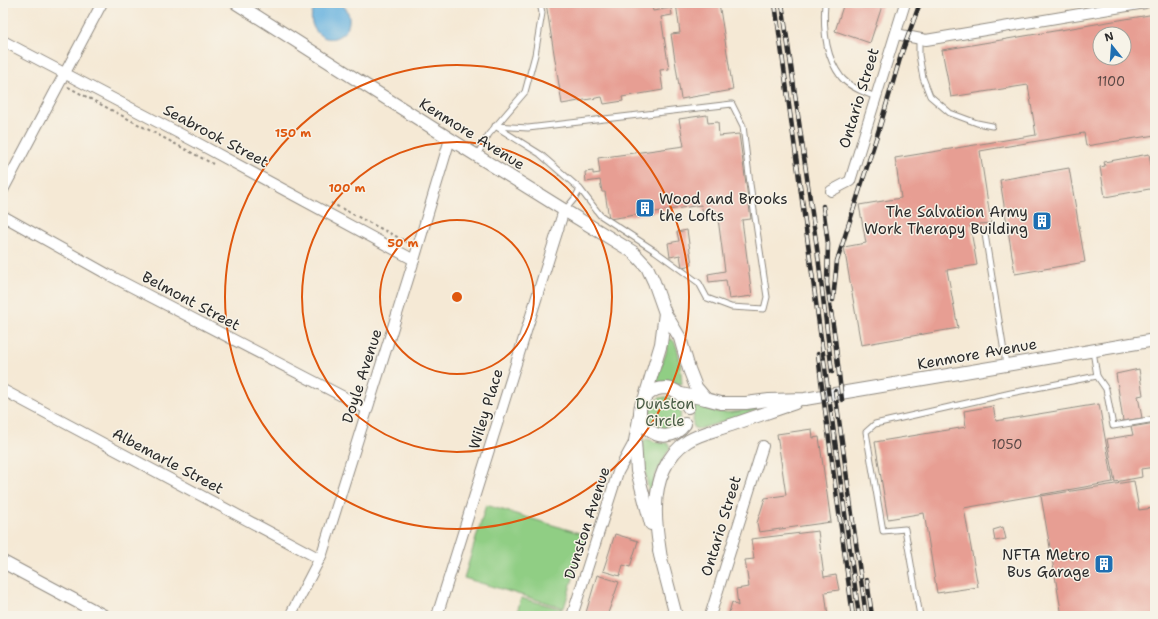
<svg xmlns="http://www.w3.org/2000/svg" width="1158" height="619" viewBox="0 0 1158 619" font-family="'Shantell Sans',sans-serif">
<rect width="100%" height="100%" fill="#f7f3e8"/>
<filter id="ink" filterUnits="userSpaceOnUse"><feTurbulence type="fractalNoise" baseFrequency=".025" numOctaves="2"/><feDisplacementMap in="SourceGraphic" scale="8" xChannelSelector="R" yChannelSelector="G"/><feConvolveMatrix kernelMatrix="1 2 1 2 8 2 1 2 1" color-interpolation-filters="sRGB"/></filter>
<filter id="wash" filterUnits="userSpaceOnUse"><feTurbulence type="fractalNoise" baseFrequency=".012" numOctaves="4" result="noise"/><feDisplacementMap in="SourceGraphic" scale="16" xChannelSelector="R" yChannelSelector="G"/><feGaussianBlur stdDeviation="0.9" result="paint"/><feColorMatrix in="noise" values="0 0 0 0 0 0 0 0 0 0 0 0 0 0 0 0 0 1.4 0 .05"/><feComposite in="paint" operator="in"/></filter>
<g filter="url(#wash)">
<rect width="100%" height="100%" fill="#f5e9d5"/>
<g fill="#90ce84" stroke="#5e7c58">
<path d="M 672,339 C 680,346 681,373 682,384 L 658,383 L 656,380 L 666,353 L 668,340 Z"/>
<circle cx="665" cy="413" r="16"/>
<path d="M 699,403 C 703,405 706,408 710,410 C 727,416 748,409 765,407 L 735,418 L 699,429 L 694,428 L 693,424 L 694,404 Z"/>
<path d="M 647,439 L 659,443 L 668,443 L 670,447 L 655,476 L 650,500 L 642,452 L 643,441 Z"/>
<path d="M 486,505 L 586,535 L 564,608 L 464,578 Z"/>
<path d="M 521,598 L 562,609 L 560,616 L 516,616 Z"/>
</g>
<path fill="#67b2df" stroke="#496e85" d="M 321,3 L 340,3 C 346,7 350,14 349,21 C 349,26 346,31 342,34 C 321,51 298,16 321,3 Z"/>
<g id="blocks">
<g fill="#e79e93" fill-rule="evenodd">
<path d="M 546,3 L 651,3 L 653,11 L 671,8 L 672,15 L 661,17 L 669,69 L 660,70 L 663,90 L 622,97 L 623,101 L 604,104 L 602,97 L 562,104 Z"/>
<path d="M 676,3 L 719,3 L 733,90 L 681,99 L 671,34 L 680,33 Z"/>
<path d="M 844,3 L 883,3 L 870,43 L 835,31 Z"/>
<path d="M 1155,14 L 1155,135 L 1086,146 L 1084,133 L 980,151 L 991,223 L 970,225 L 977,265 L 947,270 L 958,328 L 861,345 L 844,247 L 866,243 L 859,205 L 901,198 L 895,158 L 1036,135 L 1028,85 L 951,97 L 942,50 ZM 1100,34 L 1124,34 L 1124,58 L 1100,58 Z"/>
<path d="M 707,115 L 708,123 L 718,122 L 719,136 L 739,134 L 751,219 L 742,220 L 752,296 L 729,299 L 726,280 L 709,282 L 708,274 L 725,271 L 717,211 L 703,212 L 701,205 L 609,219 L 605,192 L 602,192 L 600,180 L 586,182 L 585,172 L 593,171 L 593,174 L 600,173 L 598,158 L 684,146 L 679,119 Z"/>
<path d="M 1149,154 L 1151,165 L 1155,165 L 1155,171 L 1152,172 L 1155,188 L 1105,197 L 1100,167 L 1105,166 L 1104,162 Z"/>
<path d="M 1069,168 L 1085,262 L 1015,274 L 1000,180 Z"/>
<path d="M 687,230 L 692,265 L 682,267 L 680,255 L 670,257 L 668,243 L 679,241 L 677,232 Z"/>
<path d="M 1139,369 L 1143,395 L 1138,396 L 1142,418 L 1123,421 L 1116,374 Z"/>
<path d="M 1099,404 L 1113,482 L 964,508 L 978,587 L 937,593 L 924,513 L 888,519 L 875,442 L 966,427 L 964,411 L 993,406 L 996,421 Z"/>
<path d="M 1155,423 L 1155,467 L 1141,469 L 1142,477 L 1115,482 L 1107,439 L 1133,435 L 1131,427 Z"/>
<path d="M 812,429 L 813,438 L 819,437 L 831,522 L 759,532 L 757,523 L 765,498 L 786,495 L 777,434 Z"/>
<path d="M 1134,481 L 1139,510 L 1153,508 L 1155,513 L 1155,616 L 1062,616 L 1041,496 Z"/>
<path d="M 1003,527 L 1006,539 L 995,541 L 993,530 Z"/>
<path d="M 818,531 L 824,577 L 836,575 L 839,590 L 825,592 L 828,616 L 728,616 L 732,602 L 738,606 L 736,589 L 749,587 L 745,560 L 754,559 L 751,539 Z"/>
<path d="M 615,534 L 638,541 L 630,567 L 623,565 L 620,576 L 603,571 Z"/>
<path d="M 597,575 L 619,582 L 607,616 L 585,616 Z"/>
</g>
</g>
</g>
<g filter="url(#ink)">
<use href="#blocks" fill-opacity="0" stroke="#908a80" stroke-width="1"/>
<g fill="none" stroke-linecap="round" stroke-linejoin="round">
<g stroke="#908a80" stroke-width="7">
<g id="service">
<path d="M 825,3 C 823,28 825,56 841,77 C 849,87 865,93 876,97"/>
<path d="M 919,39 L 919,55 L 923,78 L 930,96 L 950,113 L 977,123 L 992,126"/>
<path d="M 477,155 L 489,134 L 525,92 L 535,55 L 542,13 L 540,3"/>
<path d="M 565,210 L 575,198 L 580,189 L 600,215 L 655,251 L 699,283 L 707,298 L 731,307 L 764,309 L 767,297 L 750,184 L 743,126 L 732,104 L 528,128 L 495,126 L 540,154 L 580,189"/>
<path d="M 985,234 L 1006,364"/>
<path d="M 1097,376 L 1106,389 L 1113,426 L 1155,419"/>
<path d="M 920,616 L 905,529 L 883,531 L 866,432 L 875,424 L 1011,393 L 1097,376 L 1093,351"/>
</g>
</g>
<g stroke="#908a80" stroke-width="12">
<g id="minor">
<path d="M 896,34 L 926,40 L 1145,3"/>
<path d="M 3,41 L 190,139 L 414,260"/>
<path d="M 3,190 L 102,3"/>
<path d="M 831,191 L 850,181 L 905,3"/>
<path d="M 3,216 L 107,274 L 367,409"/>
<path d="M 3,390 L 320,559"/>
<path d="M 290,616 L 322,554 L 414,260 L 450,139"/>
<path d="M 437,616 L 564,210"/>
<path d="M 572,616 L 618,472 L 635,441"/>
<path d="M 710,616 L 763,446"/>
</g>
</g>
<g stroke="#908a80" stroke-width="14">
<g id="tertiary">
<path d="M 236,3 L 450,139 L 564,210 L 633,252 L 647,267 L 654,282 L 665,313 L 680,338 L 689,369 L 696,387 L 706,399"/>
<path d="M 681,394 L 706,399 L 721,403 L 746,403 L 769,400 L 805,399 L 1155,340"/>
<path d="M 645,397 L 661,344 L 665,313"/>
<path d="M 640,414 L 635,441 L 637,471 L 651,524"/>
<path d="M 685,424 C 662,455 622,417 649,394 C 653,390 660,388 666,388 C 677,389 684,397 688,407"/>
<path d="M 659,551 L 676,616"/>
<path d="M 661,559 C 659,544 655,523 656,507 C 656,483 666,454 688,441 C 701,433 717,430 731,425 C 752,418 774,410 795,403"/>
<path d="M 3,562 L 104,616"/>
</g>
</g>
<g stroke="#908a80" stroke-width="2" stroke-dasharray="3 3" stroke-linecap="butt">
<path d="M 68,87 L 213,164"/>
<path d="M 331,203 L 409,243"/>
</g>
<use href="#service" stroke="#fff" stroke-width="5"/>
<use href="#minor" stroke="#fff" stroke-width="10"/>
<use href="#tertiary" stroke="#fff" stroke-width="12"/>
<g stroke="#2b2b2b" stroke-width="4.5">
<g id="rail">
<path d="M 775,3 L 859,616"/>
<path d="M 782,3 L 817,248 L 832,372"/>
<path d="M 823,206 L 828,244 L 827,283 L 835,339 L 842,400"/>
<path d="M 833,300 L 837,261 L 880,126 L 901,55 L 920,3"/>
<path d="M 818,354 L 821,380 L 853,616"/>
<path d="M 835,391 L 866,616"/>
<path d="M 867,580 L 872,616"/>
</g>
</g>
<use href="#rail" stroke="#f7f3e8" stroke-width="3" stroke-dasharray="9" stroke-linecap="butt"/>
</g>
</g>
<g fill="none" stroke="#df570e" stroke-width="2">
<circle cx="457" cy="297" r="77"/>
<circle cx="457" cy="297" r="155"/>
<circle cx="457" cy="297" r="232"/>
</g>
<defs>
<g id="building-square" transform="scale(1)"><rect x="-9" y="-9" width="18" height="18" rx="4" fill="#1f6fb2" stroke="#f7f3e8"/><path d="M-4-6H4V6H1V3H-1V6H-4ZM-2.5-4.3h1.7v1.8h-1.7ZM.8-4.3h1.7v1.8H.8ZM-2.5-1h1.7V.8h-1.7ZM.8-1h1.7V.8H.8Z" fill="#fff"/></g>
</defs>
<g fill-rule="evenodd">
<use href="#building-square" x="645" y="208"/>
<use href="#building-square" x="1042" y="221"/>
<use href="#building-square" x="1104" y="564"/>
</g>
<g text-anchor="middle" stroke-width="3" stroke-linejoin="round" paint-order="stroke">
<g font-size="13" fill="#5a4845">
<text x="1111" y="86">1100</text>
<text x="1007" y="449">1050</text>
</g>
<g font-size="15" fill="#2b2b2b" stroke="#f7f3e8">
<text transform="translate(859 98) rotate(-73)" y="5">Ontario Street</text>
<text transform="translate(472 134) rotate(32)" y="5">Kenmore Avenue</text>
<text transform="translate(216 136) rotate(28)" y="5">Seabrook Street</text>
<text transform="translate(191 301) rotate(28)" y="5">Belmont Street</text>
<text transform="translate(977 354) rotate(-10)" y="5">Kenmore Avenue</text>
<text transform="translate(362 376) rotate(-72)" y="5">Doyle Avenue</text>
<text transform="translate(486 409) rotate(-73)" y="5">Wiley Place</text>
<text transform="translate(168 461) rotate(28)" y="5">Albemarle Street</text>
<text transform="translate(587 523) rotate(-72)" y="5">Dunston Avenue</text>
<text transform="translate(721 526) rotate(-73)" y="5">Ontario Street</text>
</g>
<g font-size="15" fill="#2b2b2b" stroke="#f7f3e8" text-anchor="end">
<text x="659" y="204" text-anchor="start">Wood and Brooks<tspan x="659" dy="17">the Lofts</tspan></text>
<text x="1028" y="217">The Salvation Army<tspan x="1028" dy="17">Work Therapy Building</tspan></text>
<text x="1090" y="560">NFTA Metro<tspan x="1090" dy="17">Bus Garage</tspan></text>
</g>
<g font-size="15" fill="#495c46" stroke="#f7f3e8">
<text x="665" y="409">Dunston<tspan x="665" dy="17">Circle</tspan></text>
</g>
</g>
<circle cx="457" cy="297" r="6" fill="#df570e" stroke="#f7f3e8" stroke-width="2"/>
<g font-size="12" text-anchor="middle" font-weight="bold" fill="#df570e" stroke="#f7f3e8" stroke-width="3" stroke-linejoin="round" paint-order="stroke">
<text x="293" y="137">150 m</text>
<text x="347" y="192">100 m</text>
<text x="403" y="247">50 m</text>
</g>
<rect width="1158" height="619" fill="none" stroke="#f7f3e8" stroke-width="16"/>
<g transform="translate(1112 46) rotate(343)"><circle r="19" fill="#f7f3e8" stroke="#a5a39c"/>
<path d="M0-3L7 15L0 10L-7 15Z" fill="#1f6fb2"/>
<text y="-6" font-size="11" font-weight="bold" text-anchor="middle" fill="#2b2b2b">N</text>
</g>
</svg>
